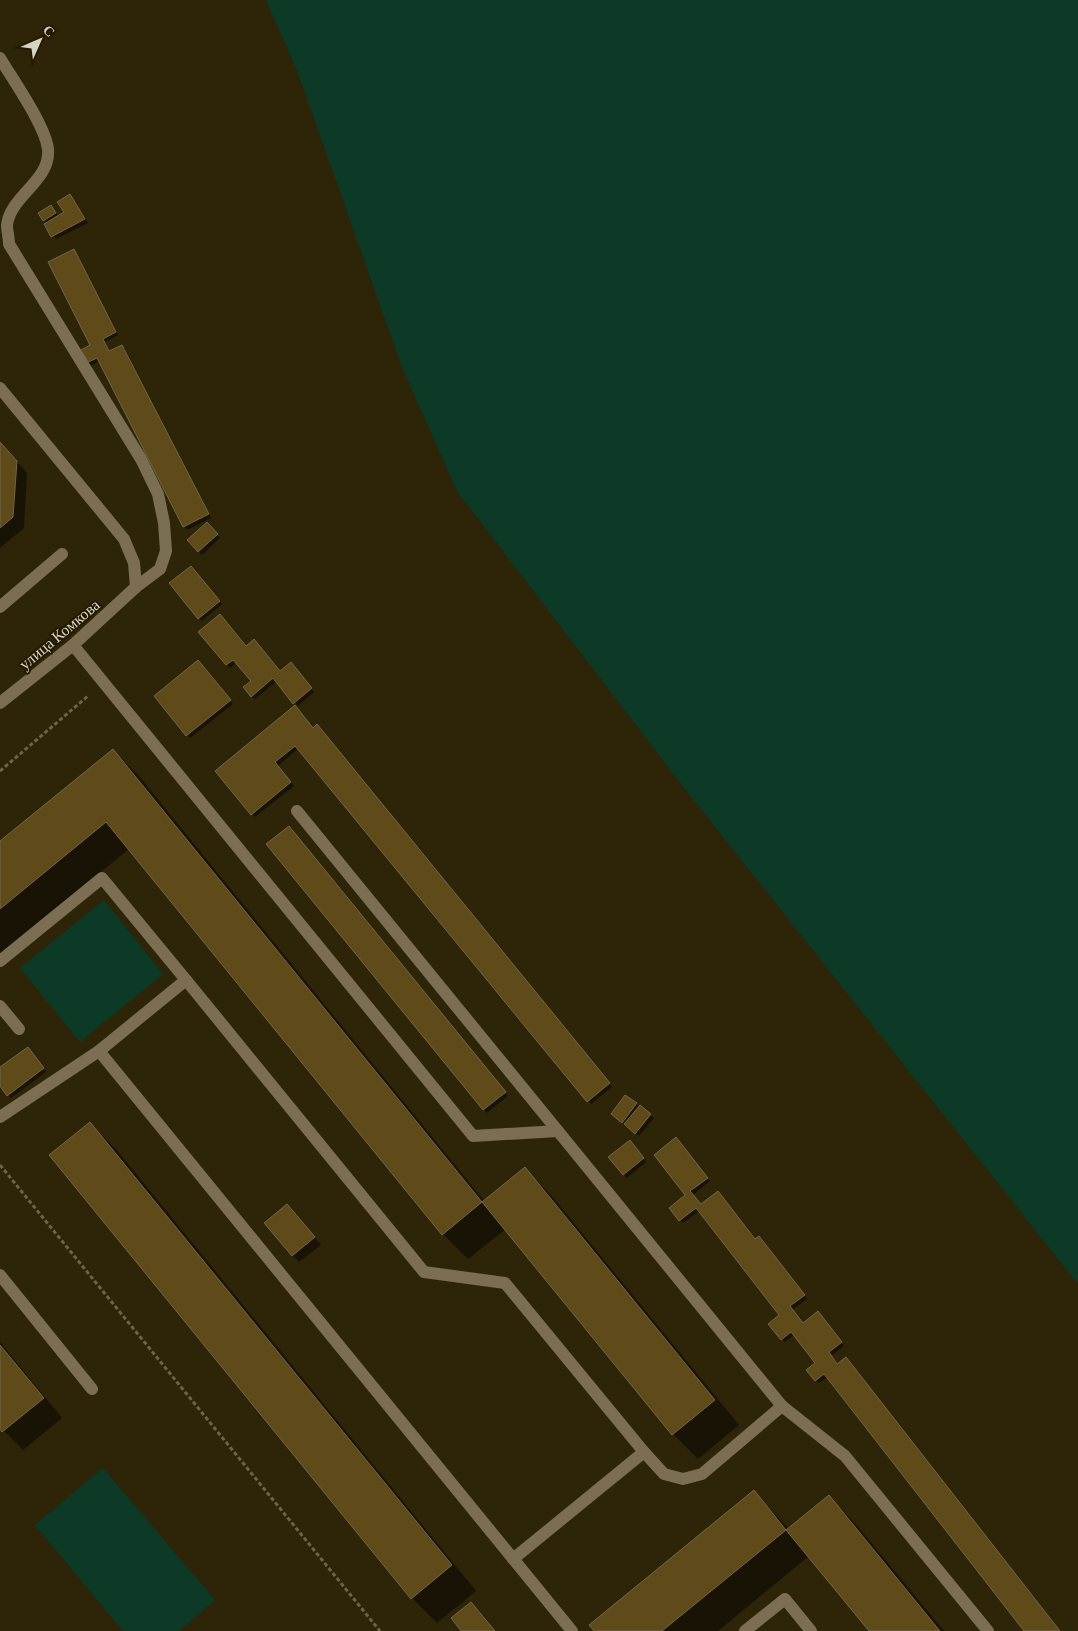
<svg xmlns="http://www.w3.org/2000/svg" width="1078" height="1631" viewBox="0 0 1078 1631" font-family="'Crimson Pro',serif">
<rect width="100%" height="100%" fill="#2e2408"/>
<g fill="#0c3a27">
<path d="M 266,0 L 1078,0 L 1078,1284 L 685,789 L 457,491 L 403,370 L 298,73 Z"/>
<path d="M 104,900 L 163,974 L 80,1042 L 20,968 Z"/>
<path d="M 103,1468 L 215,1600 L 179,1631 L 123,1631 L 35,1525 Z"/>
</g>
<g fill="#0007">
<path d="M 73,199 L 88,223 L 56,239 L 40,213 L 51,207 L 59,217 L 65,212 Z"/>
<path d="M 73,251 L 118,335 L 105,342 L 110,352 L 122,346 L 125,349 L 211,518 L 187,530 L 100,361 L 90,366 L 87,363 L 92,345 Z"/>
<path d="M 0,442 L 27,473 L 24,528 L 0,548 Z"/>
<path d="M 207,524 L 220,538 L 202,555 L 188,540 Z"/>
<path d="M 194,571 L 222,604 L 202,621 L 199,618 Z"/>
<path d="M 200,632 L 246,648 L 281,672 L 294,667 L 314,692 L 298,706 L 277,681 L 255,699 L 252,696 L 252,681 L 237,662 L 230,668 Z"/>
<path d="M 201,665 L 233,704 L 190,738 L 155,696 Z"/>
<path d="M 313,729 L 320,729 L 612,1087 L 591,1104 L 299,748 L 278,766 L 294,786 L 255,817 L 217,771 Z"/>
<path d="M 113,750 L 138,775 L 485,1202 L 525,1169 L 550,1194 L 739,1425 L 698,1459 L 673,1434 L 506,1229 L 468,1259 L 443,1234 L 129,849 L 0,954 L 0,842 Z"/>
<path d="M 292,831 L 508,1096 L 487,1113 L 268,845 Z"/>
<path d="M 31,1052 L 46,1072 L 11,1098 L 0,1084 L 0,1069 Z"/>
<path d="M 626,1096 L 654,1118 L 639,1136 L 616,1117 Z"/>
<path d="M 90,1124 L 115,1148 L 476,1591 L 437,1623 L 412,1598 Z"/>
<path d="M 679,1142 L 710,1181 L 693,1195 L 701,1206 L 756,1241 L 762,1241 L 807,1299 L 792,1310 L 803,1324 L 821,1316 L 844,1346 L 831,1356 L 838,1365 L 846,1358 L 849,1361 L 1059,1631 L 1026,1631 L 828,1377 L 819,1383 L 816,1380 L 817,1363 L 795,1334 L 785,1342 L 782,1339 L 780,1315 L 699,1211 L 683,1223 L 680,1220 L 687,1195 Z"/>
<path d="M 633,1145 L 646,1162 L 627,1178 L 610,1157 Z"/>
<path d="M 287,1205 L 321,1245 L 299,1262 L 292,1255 Z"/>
<path d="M 0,1342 L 62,1418 L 23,1450 L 0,1427 Z"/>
<path d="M 754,1492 L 789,1529 L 829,1497 L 854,1522 L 944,1631 L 870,1631 L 809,1556 L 718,1631 L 596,1631 Z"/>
</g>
<g fill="#5e4b19" stroke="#73674b">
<path d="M 70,194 L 85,219 L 51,237 L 44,224 L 64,212 L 57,202 Z"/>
<path d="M 51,205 L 56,213 L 43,221 L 38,213 Z"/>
<path d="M 74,249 L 116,332 L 103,339 L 109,351 L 122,345 L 209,514 L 183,527 L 97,358 L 86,363 L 79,351 L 90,345 L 48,262 Z"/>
<path d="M 0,442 L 17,461 L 13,517 L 0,528 Z"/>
<path d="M 207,522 L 218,534 L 198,552 L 187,540 Z"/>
<path d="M 191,566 L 220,601 L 198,619 L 169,583 Z"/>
<path d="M 220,614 L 246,646 L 254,639 L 280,671 L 291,662 L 312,688 L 293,704 L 273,678 L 251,697 L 243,687 L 251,681 L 233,660 L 226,665 L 198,632 Z"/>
<path d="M 198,660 L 231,700 L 186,736 L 154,696 Z"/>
<path d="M 295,705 L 313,728 L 317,724 L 610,1083 L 587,1102 L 295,746 L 275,762 L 291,782 L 251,815 L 215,771 Z"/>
<path d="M 113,749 L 482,1202 L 442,1235 L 106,822 L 0,909 L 0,841 Z"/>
<path d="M 289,826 L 506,1092 L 483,1110 L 266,844 Z"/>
<path d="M 28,1047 L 44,1068 L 7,1096 L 0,1086 L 0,1067 Z"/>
<path d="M 625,1095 L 637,1103 L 622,1123 L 611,1114 Z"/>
<path d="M 640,1105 L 651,1114 L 635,1134 L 624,1124 Z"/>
<path d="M 90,1122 L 452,1565 L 411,1599 L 49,1155 Z"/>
<path d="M 676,1137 L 708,1178 L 690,1191 L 701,1204 L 718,1191 L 755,1239 L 759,1236 L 805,1295 L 790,1306 L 803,1323 L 818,1311 L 842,1342 L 829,1352 L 837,1364 L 846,1357 L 1060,1631 L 1024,1631 L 824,1374 L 815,1381 L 806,1370 L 815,1363 L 791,1332 L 781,1340 L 768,1324 L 779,1315 L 696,1208 L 679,1221 L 669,1208 L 685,1195 L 654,1155 Z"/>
<path d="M 630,1140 L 644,1158 L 623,1175 L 608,1157 Z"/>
<path d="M 525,1167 L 715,1400 L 672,1435 L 482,1202 Z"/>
<path d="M 287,1204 L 315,1237 L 292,1256 L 264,1223 Z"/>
<path d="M 0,1345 L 44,1398 L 2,1432 L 0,1429 Z"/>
<path d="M 754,1490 L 786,1530 L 662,1631 L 594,1631 L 589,1625 Z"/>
<path d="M 829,1495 L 940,1631 L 869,1631 L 786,1530 Z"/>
<path d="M 471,1602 L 495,1631 L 461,1631 L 451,1618 Z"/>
</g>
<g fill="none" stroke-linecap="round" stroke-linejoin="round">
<g stroke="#6c634c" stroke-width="3" stroke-dasharray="4 2.5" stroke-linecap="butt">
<path d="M 0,771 L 88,696"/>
<path d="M 0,1165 L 380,1631"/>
</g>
<g stroke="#7b6e52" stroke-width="12">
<path d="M 0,58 C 13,80 45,125 48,149 C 51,181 10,196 7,225 C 7,231 9,238 9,244 L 141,459 L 158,494 L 164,523 L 166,551 L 160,569 L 136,587 L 73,645 L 0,703"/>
<path d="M 0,388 L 124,539 L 134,563 L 136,587"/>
<path d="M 0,607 L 62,554"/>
<path d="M 73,645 L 473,1136 L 558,1131"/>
<path d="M 297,811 L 782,1406 L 845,1456 L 988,1631"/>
<path d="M 0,961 L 102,878 L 186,980 L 99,1051 L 0,1117"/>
<path d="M 186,980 L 424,1272 L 505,1283 L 644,1452 L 664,1474 L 683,1479 L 702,1474 L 782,1406"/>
<path d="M 0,1006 L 19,1029"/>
<path d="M 99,1051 L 572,1631"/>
<path d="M 0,1275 L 92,1389"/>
<path d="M 513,1559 L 644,1452"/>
<path d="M 745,1631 L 785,1599 L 811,1631"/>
</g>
</g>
<g text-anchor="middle" stroke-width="4" stroke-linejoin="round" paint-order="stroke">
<g font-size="16" fill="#d8d2c2" stroke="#241a01">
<text transform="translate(59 634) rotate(-40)" y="6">улица Комкова</text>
</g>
</g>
<g transform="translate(40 40) rotate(45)" stroke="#241a01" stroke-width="4" paint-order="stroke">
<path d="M0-4L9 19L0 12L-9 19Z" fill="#d8d2c2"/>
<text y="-8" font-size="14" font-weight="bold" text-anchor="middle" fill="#d8d2c2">С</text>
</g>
</svg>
